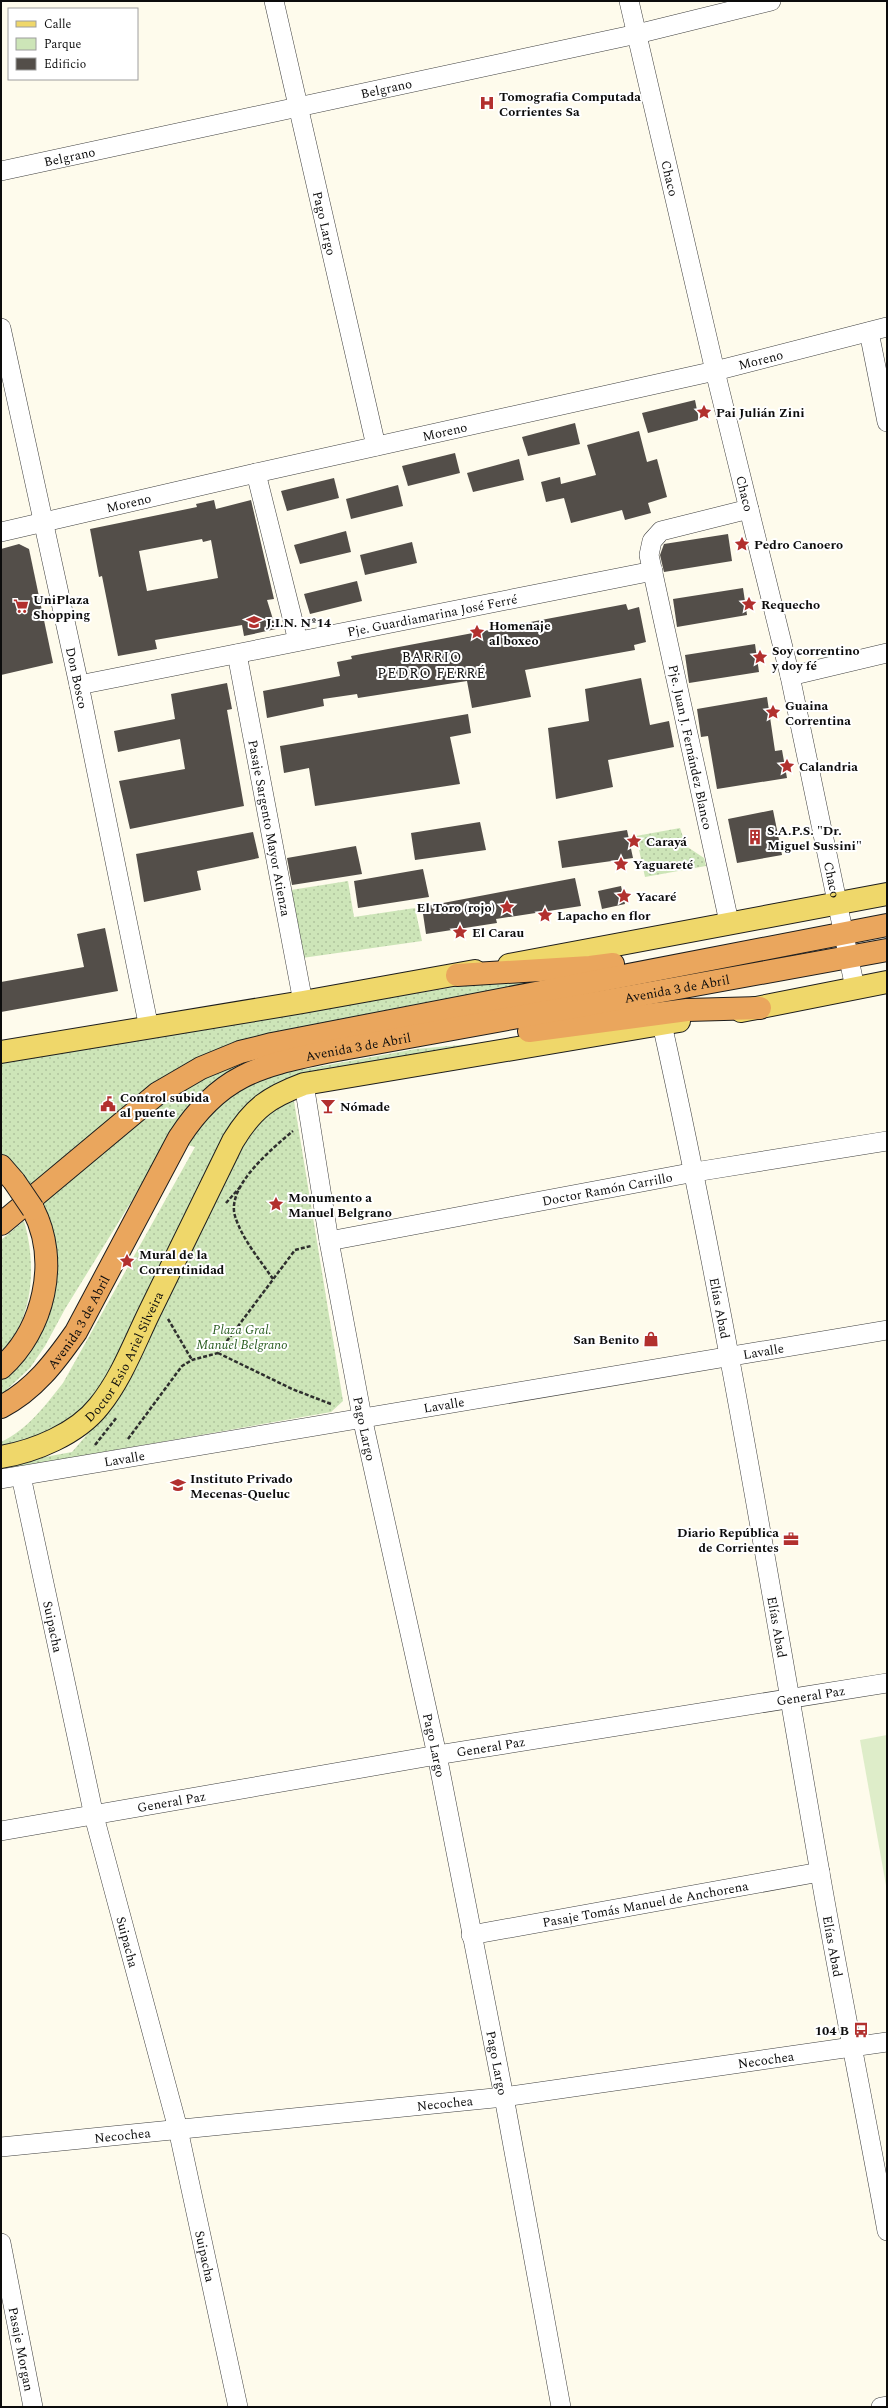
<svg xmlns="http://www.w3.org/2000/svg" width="888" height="2408" viewBox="0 0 888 2408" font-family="Spectral,serif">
<defs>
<pattern id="green-dots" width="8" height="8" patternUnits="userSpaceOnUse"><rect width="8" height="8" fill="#cde5b8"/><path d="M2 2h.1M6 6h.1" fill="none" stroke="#afc39d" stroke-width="1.8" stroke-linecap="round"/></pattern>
</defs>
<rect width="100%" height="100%" fill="#fefbec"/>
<g fill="url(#green-dots)">
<path d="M 680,828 L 686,846 L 704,858 L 706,866 L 645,877 L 636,836 Z"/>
<path d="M 348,881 L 354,917 L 415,908 L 422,941 L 302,958 L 291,890 Z"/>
<path d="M 591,972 L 215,1057 L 33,1190 L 1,1152 L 1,1062 L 503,979 Z"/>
<path d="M 504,1041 L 263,1096 L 120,1358 L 78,1420 L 1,1452 L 1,1442 C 28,1429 45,1406 63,1383 L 195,1147 L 187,1145 L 203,1120 L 223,1100 L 251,1082 L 289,1072 L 416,1049 Z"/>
<path d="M 260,1056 L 168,1142 L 65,1309 L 45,1346 L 30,1368 L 1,1395 L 1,1379 L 36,1340 L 40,1200 L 176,1087 Z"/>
<path d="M 294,1101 L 343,1401 L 331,1412 L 1,1470 L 1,1465 L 72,1452 L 103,1416 L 230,1156 L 273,1108 Z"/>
<path d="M 24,1221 C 36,1262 35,1319 1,1351 L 1,1240 Z"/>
</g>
<path fill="#deedc9" d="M 887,1735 L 887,1891 L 860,1740 Z"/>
<g fill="#534e49" fill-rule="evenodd">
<path d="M 695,400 L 699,420 L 648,433 L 642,413 Z"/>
<path d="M 575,423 L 580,444 L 528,456 L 522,437 Z"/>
<path d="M 639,431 L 647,462 L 657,459 L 667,497 L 648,503 L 651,513 L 625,520 L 622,510 L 571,523 L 564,498 L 546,502 L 541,482 L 560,477 L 561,484 L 596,475 L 587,445 Z"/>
<path d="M 455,453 L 460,473 L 408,486 L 402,466 Z"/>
<path d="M 519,459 L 524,480 L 473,492 L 467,473 Z"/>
<path d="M 334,478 L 339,498 L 287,511 L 281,491 Z"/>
<path d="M 398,485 L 403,506 L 351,519 L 346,499 Z"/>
<path d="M 214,500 L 216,509 L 251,500 L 274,599 L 267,600 L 276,629 L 244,636 L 242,625 L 155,640 L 157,649 L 118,656 L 102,576 L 99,577 L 90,529 L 197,507 L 196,504 ZM 202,539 L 203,542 L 211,540 L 218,578 L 147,591 L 139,551 Z"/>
<path d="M 346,531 L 351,552 L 300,564 L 294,545 Z"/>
<path d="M 728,534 L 732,561 L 664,572 L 660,555 L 664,544 Z"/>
<path d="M 412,542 L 417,563 L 365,575 L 360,555 Z"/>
<path d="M 19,544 L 29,549 L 53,663 L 1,675 L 1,549 Z"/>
<path d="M 357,581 L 362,601 L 310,614 L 304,594 Z"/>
<path d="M 743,588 L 747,615 L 677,627 L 673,599 Z"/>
<path d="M 626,604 L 628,610 L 639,607 L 646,642 L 634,645 L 635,650 L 525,670 L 531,697 L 472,708 L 467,681 L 358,698 L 357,694 L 323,699 L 324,706 L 267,718 L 263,691 L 340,676 L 337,662 L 352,659 L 351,656 Z"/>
<path d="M 755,644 L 759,672 L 689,683 L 685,655 Z"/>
<path d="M 641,678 L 650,725 L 669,721 L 674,747 L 608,760 L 613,787 L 556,799 L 548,728 L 589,721 L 585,689 Z"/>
<path d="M 227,683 L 232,709 L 227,710 L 244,806 L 130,829 L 119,781 L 185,769 L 180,739 L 118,752 L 114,731 L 175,719 L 171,694 Z"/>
<path d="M 767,697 L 775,751 L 782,750 L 787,778 L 717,789 L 708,736 L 701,737 L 697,709 Z"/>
<path d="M 468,714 L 471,733 L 450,737 L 460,784 L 315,806 L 309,768 L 284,773 L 280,746 Z"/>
<path d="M 773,810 L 782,855 L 737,863 L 728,819 Z"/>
<path d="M 480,822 L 486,850 L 415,860 L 411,833 Z"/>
<path d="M 627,830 L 633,858 L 562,868 L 558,841 Z"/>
<path d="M 253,832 L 259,858 L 197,871 L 201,890 L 144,902 L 136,854 Z"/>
<path d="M 356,846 L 362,874 L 292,885 L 287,858 Z"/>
<path d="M 423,869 L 429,897 L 358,908 L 354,881 Z"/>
<path d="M 575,878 L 581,906 L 496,919 L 497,923 L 426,934 L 422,907 Z"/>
<path d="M 621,886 L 625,904 L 602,909 L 598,891 Z"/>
<path d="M 105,928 L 118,991 L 1,1012 L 1,982 L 84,967 L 77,934 Z"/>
</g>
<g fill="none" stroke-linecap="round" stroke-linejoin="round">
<g stroke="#3f3f3f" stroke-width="20">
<g id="minor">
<path id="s1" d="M 274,1 L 376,446"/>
<path id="s2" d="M 629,1 L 715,371 L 790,676 L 855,988"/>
<path id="s3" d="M 1,171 L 637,34 L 771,1"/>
<path id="s4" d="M 1,328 L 79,685 L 149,1028"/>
<path d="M 869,332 L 887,422"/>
<path d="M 256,473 L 298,641"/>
<path id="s5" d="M 1,532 L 256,473 L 715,371 L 887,327"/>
<path id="s6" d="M 237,654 L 303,1002"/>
<path d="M 790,676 L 887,653"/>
<path id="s7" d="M 79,685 L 653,571"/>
<path d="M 729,922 L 649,555 L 652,541 L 661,531 L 749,509"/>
<path id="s8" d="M 662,1024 C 724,1303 770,1585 819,1867 C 840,1989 865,2110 887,2231"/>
<path id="s9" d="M 304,1084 L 329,1241 L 362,1417 L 437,1755 L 504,2097 L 561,2407"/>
<path id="s10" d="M 329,1241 L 695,1172 L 887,1141"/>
<path id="s11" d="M 21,1476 L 94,1816 L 178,2129 L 238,2407"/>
<path id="s12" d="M 1,1479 L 887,1330"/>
<path id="s13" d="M 1,1831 L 437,1755 L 887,1683"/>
<path id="s14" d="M 471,1935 L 820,1872"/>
<path id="s15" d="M 1,2147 L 504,2097 L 887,2042"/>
<path id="s16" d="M 1,2243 L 33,2407"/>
<path d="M 881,2407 L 887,2406"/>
</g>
</g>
<g stroke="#1d1d1d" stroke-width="24">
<g id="major">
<path d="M 509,965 L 887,894"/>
<path d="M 741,1011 L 887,982"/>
<path d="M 1,1052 L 303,1002 L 475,971"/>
<path id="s17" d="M 1,1457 C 35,1451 77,1434 99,1406 C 121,1379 134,1344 149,1313 C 177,1255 205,1198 233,1141 C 253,1108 269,1097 304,1084 L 679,1021"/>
</g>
</g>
<g stroke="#1d1d1d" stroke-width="24">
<g id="highway">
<path d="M 457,975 L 590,967 L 613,964"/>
<path d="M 529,1031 L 687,1010 L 760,1008"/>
<path d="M 1,1166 L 14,1181"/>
<path d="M 1,1224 L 158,1093 L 201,1068 L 240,1052 L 272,1044 L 887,925"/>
<path d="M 1,1368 C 44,1330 60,1261 33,1209"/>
<path id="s18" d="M 1,1407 C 34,1390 55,1362 76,1332 L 179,1138 C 219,1076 258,1066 326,1052 L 887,950"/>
</g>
</g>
<g stroke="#2e2e2e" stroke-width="2.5" stroke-dasharray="4 2" stroke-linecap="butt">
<path d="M 226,1203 L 241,1186"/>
<path d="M 273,1279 C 260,1260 242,1239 235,1216 C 226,1186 273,1148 293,1131"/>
<path d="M 168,1319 L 192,1360"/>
<path d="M 218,1353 L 292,1389 L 331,1404"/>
<path d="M 128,1439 L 182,1366 L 192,1360 L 218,1353 L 295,1250 L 311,1246"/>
<path d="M 95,1445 L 117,1417"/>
</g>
<use href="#minor" stroke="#fff" stroke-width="19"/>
<use href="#major" stroke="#efd76a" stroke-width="22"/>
<use href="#highway" stroke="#eaa65d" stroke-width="22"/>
<g stroke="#1d1d1d" stroke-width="24" stroke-linecap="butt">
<path id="highway-bridge" d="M 14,1181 L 33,1209"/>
</g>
<use href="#highway-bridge" stroke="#eaa65d" stroke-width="22"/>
</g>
<defs>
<g id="hospital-bare" transform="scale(1.2)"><path d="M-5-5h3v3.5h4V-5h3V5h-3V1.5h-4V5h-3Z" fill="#b2302e" stroke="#fff" stroke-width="2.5" paint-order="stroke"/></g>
<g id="sight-bare" transform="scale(1.2)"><path d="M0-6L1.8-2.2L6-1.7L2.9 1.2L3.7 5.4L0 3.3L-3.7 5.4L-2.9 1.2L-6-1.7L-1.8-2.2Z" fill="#b2302e" stroke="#fff" stroke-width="2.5" paint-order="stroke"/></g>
<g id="supermarket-bare" transform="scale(1.2)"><path d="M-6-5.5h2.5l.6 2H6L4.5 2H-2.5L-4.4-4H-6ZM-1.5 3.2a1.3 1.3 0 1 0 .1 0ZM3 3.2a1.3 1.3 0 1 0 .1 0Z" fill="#b2302e" stroke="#fff" stroke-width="2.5" paint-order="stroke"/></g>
<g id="school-bare" transform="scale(1.2)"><path d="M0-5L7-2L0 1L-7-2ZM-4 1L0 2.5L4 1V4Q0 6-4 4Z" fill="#b2302e" stroke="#fff" stroke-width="2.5" paint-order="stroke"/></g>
<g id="building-bare" transform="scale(1.2)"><path d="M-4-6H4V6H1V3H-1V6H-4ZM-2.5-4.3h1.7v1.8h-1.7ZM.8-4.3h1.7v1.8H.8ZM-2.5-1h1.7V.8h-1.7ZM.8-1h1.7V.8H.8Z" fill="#b2302e" stroke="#fff" stroke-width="2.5" paint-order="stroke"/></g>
<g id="civic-bare" transform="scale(1.2)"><path d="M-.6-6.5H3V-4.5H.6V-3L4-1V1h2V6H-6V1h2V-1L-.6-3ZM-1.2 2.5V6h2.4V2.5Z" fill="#b2302e" stroke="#fff" stroke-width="2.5" paint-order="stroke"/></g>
<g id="bar-bare" transform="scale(1.2)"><path d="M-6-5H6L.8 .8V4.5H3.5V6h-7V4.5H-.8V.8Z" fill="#b2302e" stroke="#fff" stroke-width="2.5" paint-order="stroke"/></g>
<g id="shop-bare" transform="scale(1.2)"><path d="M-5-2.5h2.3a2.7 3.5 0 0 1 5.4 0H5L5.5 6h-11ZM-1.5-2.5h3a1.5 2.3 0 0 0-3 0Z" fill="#b2302e" stroke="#fff" stroke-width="2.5" paint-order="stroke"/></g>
<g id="office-bare" transform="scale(1.2)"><path d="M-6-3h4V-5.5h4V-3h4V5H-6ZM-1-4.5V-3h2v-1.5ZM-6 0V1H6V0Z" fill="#b2302e" stroke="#fff" stroke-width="2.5" paint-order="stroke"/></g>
<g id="bus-bare" transform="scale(1.2)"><path d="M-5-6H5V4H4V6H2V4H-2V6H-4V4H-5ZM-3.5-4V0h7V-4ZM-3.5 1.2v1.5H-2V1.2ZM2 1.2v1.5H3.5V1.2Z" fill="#b2302e" stroke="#fff" stroke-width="2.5" paint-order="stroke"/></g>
</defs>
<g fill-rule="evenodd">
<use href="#hospital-bare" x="487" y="103"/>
<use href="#sight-bare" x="704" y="412"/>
<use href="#sight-bare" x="742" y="544"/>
<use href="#sight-bare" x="749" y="604"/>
<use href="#supermarket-bare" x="21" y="606"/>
<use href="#school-bare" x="254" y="622"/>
<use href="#sight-bare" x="477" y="632"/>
<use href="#sight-bare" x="760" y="657"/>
<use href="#sight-bare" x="773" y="712"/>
<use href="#sight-bare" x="787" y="766"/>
<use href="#building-bare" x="755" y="837"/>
<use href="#sight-bare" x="634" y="841"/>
<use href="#sight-bare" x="621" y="864"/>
<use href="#sight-bare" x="624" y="896"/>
<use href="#sight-bare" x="507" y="907"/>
<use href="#sight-bare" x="545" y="915"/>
<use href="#sight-bare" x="460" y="932"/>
<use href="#civic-bare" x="108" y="1104"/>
<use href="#bar-bare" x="328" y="1106"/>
<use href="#sight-bare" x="276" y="1204"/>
<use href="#sight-bare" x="127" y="1261"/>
<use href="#shop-bare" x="651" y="1339"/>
<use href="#school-bare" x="178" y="1485"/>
<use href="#office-bare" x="791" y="1539"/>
<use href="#bus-bare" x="861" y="2030"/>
</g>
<g text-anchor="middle" stroke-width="4" stroke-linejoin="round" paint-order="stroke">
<g font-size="13" fill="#0c0c0c" stroke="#fff">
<text dy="5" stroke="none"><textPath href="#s3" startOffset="394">Belgrano</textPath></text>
<text dy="5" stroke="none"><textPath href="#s3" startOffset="70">Belgrano</textPath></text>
<text dy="5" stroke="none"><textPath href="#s2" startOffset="182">Chaco</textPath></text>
<text dy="5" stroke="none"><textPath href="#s1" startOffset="228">Pago Largo</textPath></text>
<text dy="5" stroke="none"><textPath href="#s5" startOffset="779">Moreno</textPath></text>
<text dy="5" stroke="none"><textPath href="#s5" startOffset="455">Moreno</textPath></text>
<text dy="5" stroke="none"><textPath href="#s2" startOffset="506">Chaco</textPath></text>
<text dy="5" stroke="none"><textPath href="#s5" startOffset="131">Moreno</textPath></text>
<text dy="5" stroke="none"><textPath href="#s7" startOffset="360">Pje. Guardiamarina José Ferré</textPath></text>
<text dy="5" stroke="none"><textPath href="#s4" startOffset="358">Don Bosco</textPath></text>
<text transform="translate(691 747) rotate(78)" y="5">Pje. Juan J. Fernández Blanco</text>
<text dy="5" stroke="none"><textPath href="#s6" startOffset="177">Pasaje Sargento Mayor Atienza</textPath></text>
<text dy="5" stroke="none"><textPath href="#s2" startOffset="902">Chaco</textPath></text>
<text dy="5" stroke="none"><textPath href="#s18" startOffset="860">Avenida 3 de Abril</textPath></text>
<text dy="5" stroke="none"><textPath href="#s18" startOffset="536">Avenida 3 de Abril</textPath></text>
<text dy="5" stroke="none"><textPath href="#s10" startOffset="283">Doctor Ramón Carrillo</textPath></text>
<text dy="5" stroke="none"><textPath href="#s8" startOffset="290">Elías Abad</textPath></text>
<text dy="5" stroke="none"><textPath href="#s18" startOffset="117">Avenida 3 de Abril</textPath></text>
<text dy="5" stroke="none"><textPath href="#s12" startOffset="773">Lavalle</textPath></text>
<text dy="5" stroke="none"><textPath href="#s17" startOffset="168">Doctor Esio Ariel Silveira</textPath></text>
<text dy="5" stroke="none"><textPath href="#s12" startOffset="449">Lavalle</textPath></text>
<text dy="5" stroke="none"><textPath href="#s9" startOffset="350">Pago Largo</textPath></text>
<text dy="5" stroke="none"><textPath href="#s12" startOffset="125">Lavalle</textPath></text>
<text dy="5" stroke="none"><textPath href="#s11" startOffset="154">Suipacha</textPath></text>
<text dy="5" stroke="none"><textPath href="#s8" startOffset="614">Elías Abad</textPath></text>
<text dy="5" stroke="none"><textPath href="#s13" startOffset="821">General Paz</textPath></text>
<text dy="5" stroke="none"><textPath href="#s9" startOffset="674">Pago Largo</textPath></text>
<text dy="5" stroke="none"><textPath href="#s13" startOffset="497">General Paz</textPath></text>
<text dy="5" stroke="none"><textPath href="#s13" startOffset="173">General Paz</textPath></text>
<text dy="5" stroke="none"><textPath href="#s14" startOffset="177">Pasaje Tomás Manuel de Anchorena</textPath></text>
<text dy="5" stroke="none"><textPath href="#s11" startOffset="478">Suipacha</textPath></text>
<text dy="5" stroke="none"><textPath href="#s8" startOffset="938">Elías Abad</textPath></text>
<text dy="5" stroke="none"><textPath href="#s15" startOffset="770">Necochea</textPath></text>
<text dy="5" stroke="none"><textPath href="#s9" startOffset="998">Pago Largo</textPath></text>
<text dy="5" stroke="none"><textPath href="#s15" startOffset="446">Necochea</textPath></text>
<text dy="5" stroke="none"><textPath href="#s15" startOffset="122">Necochea</textPath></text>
<text dy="5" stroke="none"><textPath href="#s11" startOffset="802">Suipacha</textPath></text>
<text dy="5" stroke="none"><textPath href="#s16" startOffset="108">Pasaje Morgan</textPath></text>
</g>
<g font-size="13" font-weight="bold" fill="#0c0c0c" stroke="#fff" text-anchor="start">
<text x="499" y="101">Tomografia Computada<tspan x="499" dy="15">Corrientes Sa</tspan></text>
<text x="716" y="417">Pai Julián Zini</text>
<text x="754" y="549">Pedro Canoero</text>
<text x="33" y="604">UniPlaza<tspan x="33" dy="15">Shopping</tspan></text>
<text x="761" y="609">Requecho</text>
<text x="266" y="627">J.I.N. Nº14</text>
<text x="489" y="630">Homenaje<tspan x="489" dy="15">al boxeo</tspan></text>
<text x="772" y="655">Soy correntino<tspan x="772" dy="15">y doy fé</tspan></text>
<text x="785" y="710">Guaina<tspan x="785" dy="15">Correntina</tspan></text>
<text x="799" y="771">Calandria</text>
<text x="767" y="835">S.A.P.S. "Dr.<tspan x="767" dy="15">Miguel Sussini"</tspan></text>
<text x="646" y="846">Carayá</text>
<text x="633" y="869">Yaguareté</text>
<text x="636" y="901">Yacaré</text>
<text x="495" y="912" text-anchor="end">El Toro (rojo)</text>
<text x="557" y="920">Lapacho en flor</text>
<text x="472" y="937">El Carau</text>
<text x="120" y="1102">Control subida<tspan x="120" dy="15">al puente</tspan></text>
<text x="340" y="1111">Nómade</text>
<text x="288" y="1202">Monumento a<tspan x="288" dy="15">Manuel Belgrano</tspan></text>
<text x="139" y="1259">Mural de la<tspan x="139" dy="15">Correntinidad</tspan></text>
<text x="639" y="1344" text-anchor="end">San Benito</text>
<text x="190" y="1483">Instituto Privado<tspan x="190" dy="15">Mecenas-Queluc</tspan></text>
<text x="779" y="1537" text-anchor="end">Diario República<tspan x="779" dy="15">de Corrientes</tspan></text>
<text x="849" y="2035" text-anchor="end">104 B</text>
</g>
<g font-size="13" font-style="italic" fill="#2a5e21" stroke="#fff">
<text x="242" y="1334">Plaza Gral.<tspan x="242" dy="15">Manuel Belgrano</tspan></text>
</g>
<g font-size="14" letter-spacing="1" fill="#0c0c0c" stroke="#fff">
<text x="432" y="662">BARRIO<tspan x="432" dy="16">PEDRO FERRÉ</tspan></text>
</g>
</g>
<rect width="888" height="2408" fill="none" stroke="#0c0c0c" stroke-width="4"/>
<rect x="8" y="8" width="130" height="72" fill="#ffffff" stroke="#9e9e9e"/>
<rect x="16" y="21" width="20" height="6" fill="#efd76a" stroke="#9e9e9e"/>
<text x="44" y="28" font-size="12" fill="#0c0c0c">Calle</text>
<rect x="16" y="38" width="20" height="12" fill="#cde5b8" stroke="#9e9e9e"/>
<text x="44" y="48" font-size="12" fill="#0c0c0c">Parque</text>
<rect x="16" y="58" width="20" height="12" fill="#534e49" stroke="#9e9e9e"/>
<text x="44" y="68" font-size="12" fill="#0c0c0c">Edificio</text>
</svg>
